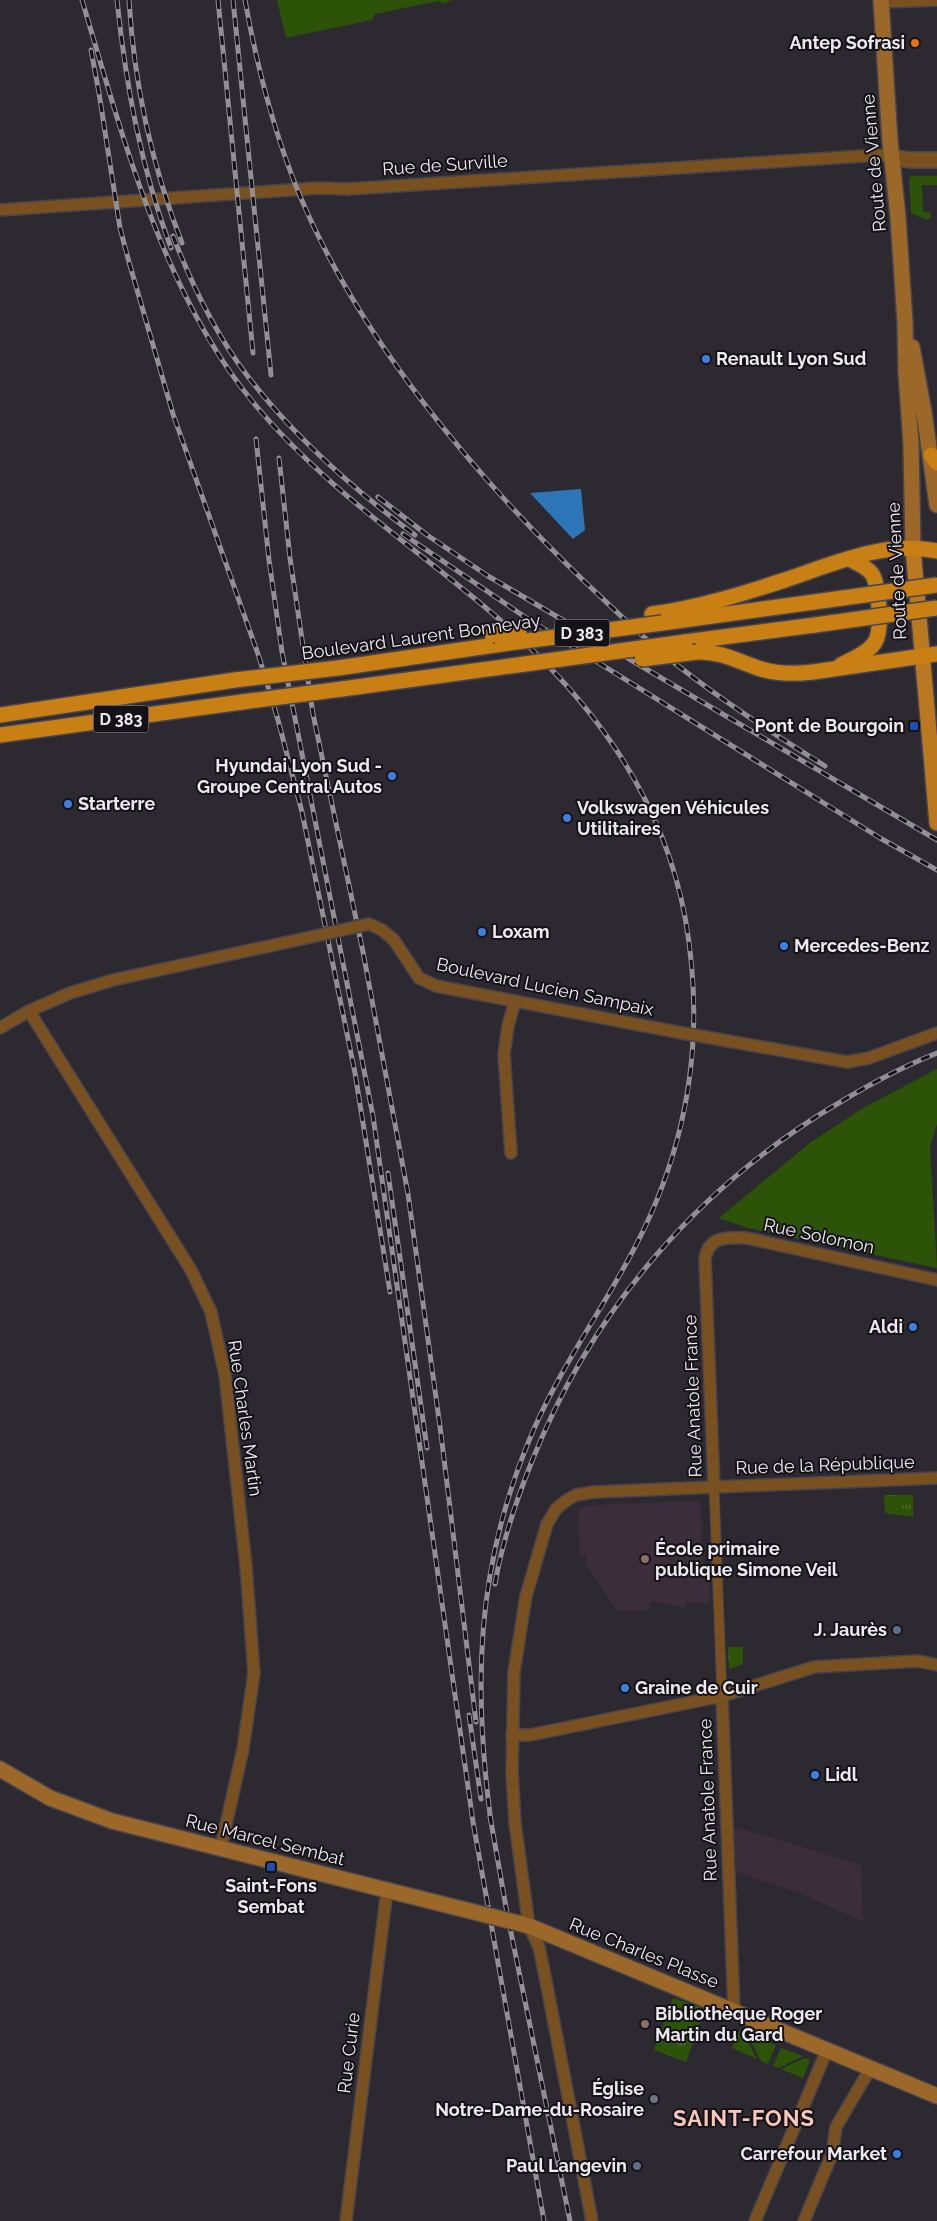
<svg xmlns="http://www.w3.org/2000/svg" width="937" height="2221" viewBox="0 0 937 2221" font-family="Raleway,sans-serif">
<defs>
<pattern id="park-tufts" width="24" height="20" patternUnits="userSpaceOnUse" patternTransform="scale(1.25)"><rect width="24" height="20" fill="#2d5308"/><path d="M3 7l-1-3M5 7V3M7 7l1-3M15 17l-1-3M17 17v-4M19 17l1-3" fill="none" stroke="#4c6c2c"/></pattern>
</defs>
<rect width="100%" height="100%" fill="#2d2931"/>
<g fill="#3b2d3a">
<path d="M 700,1501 L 703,1565 L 709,1565 L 710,1603 L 685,1603 L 685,1608 L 650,1601 L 650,1610 L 617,1611 L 586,1564 L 586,1555 L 580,1555 L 578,1510 L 588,1506 L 611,1504 Z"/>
<path d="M 733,1826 L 861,1865 L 863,1921 L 799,1893 L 734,1871 L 736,1865 Z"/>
</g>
<g fill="#2d5308">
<path d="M 277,0 L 452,0 L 444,4 L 439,1 L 375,14 L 372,20 L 286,38 Z"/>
<path d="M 912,176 L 937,176 L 937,185 L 922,185 L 923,211 L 931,213 L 931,217 L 927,220 L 911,213 L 909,178 Z"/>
<path d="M 937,1069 L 937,1124 L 930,1146 L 937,1268 L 748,1228 L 719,1218 L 811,1142 L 865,1107 Z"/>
<path d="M 740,2030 L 742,2031 L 757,2059 L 732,2048 Z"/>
<path d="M 746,2033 L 776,2045 L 768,2064 L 761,2061 Z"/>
<path d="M 781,2048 L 803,2056 L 779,2068 L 773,2066 Z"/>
<path d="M 805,2058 L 810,2060 L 803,2078 L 781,2069 Z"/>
</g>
<g fill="url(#park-tufts)">
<path d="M 884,1495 L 913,1495 L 913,1517 L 885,1513 Z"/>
<path d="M 728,1647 L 743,1647 L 743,1664 L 729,1669 Z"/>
<path d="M 673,1998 L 705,2009 L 686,2062 L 654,2050 Z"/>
</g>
<path fill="#2c76b8" d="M 581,489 L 585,530 L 573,539 L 530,493 Z"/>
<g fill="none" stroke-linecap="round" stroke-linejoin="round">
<g stroke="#48444c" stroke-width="11">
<path id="pedestrian" d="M 714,1487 L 722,1696"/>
</g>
<g stroke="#48444c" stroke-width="14">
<g id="minor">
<path d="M 881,2 L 937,0"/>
<path d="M 0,210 L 318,188 L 348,189 L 879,155 L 892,157"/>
<path d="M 369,924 L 382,930 L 394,940 L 419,978 L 436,986 L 682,1033"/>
<path d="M 29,1011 L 191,1270 L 211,1312 L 225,1375 L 246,1566 L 254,1673 L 243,1749 L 221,1847"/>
<path d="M 0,1028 L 29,1011 L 70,993 L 113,980 L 311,937"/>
<path d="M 700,1036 L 847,1062 L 869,1058 L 937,1033"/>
<path d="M 511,1153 L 504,1054 L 508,1026 L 515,1001"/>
<path d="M 714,1487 L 705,1259 C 708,1236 728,1237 747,1238 L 937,1280"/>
<path d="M 722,1696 L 734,2010"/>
<path d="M 512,1735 L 530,1735 L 722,1696 L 814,1667 L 918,1661 L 937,1665"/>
<path d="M 346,2221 L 387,1890"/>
<path d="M 592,2221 L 545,1976 L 539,1947 L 529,1926 L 515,1823 L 512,1772 L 514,1672 L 526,1596 L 547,1524 L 556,1509 L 567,1500 L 576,1495 L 594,1492 L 937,1478"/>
<path d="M 755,2221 L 827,2050"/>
<path d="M 804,2221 L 832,2154 L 836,2127 L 870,2069"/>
</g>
</g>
<g stroke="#48444c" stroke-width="18">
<path id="tertiary" d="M 892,157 L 909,160 L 937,160"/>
</g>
<g stroke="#48444c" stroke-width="18">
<g id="secondary">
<path d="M 881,0 L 890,141 L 898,217 L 905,322 L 906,373 L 911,444 L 913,548"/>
<path d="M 912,347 L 924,412 L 937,505"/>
<path d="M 0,1769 L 50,1798 L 112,1821 L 458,1908"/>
<path d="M 518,1923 L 529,1926 L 937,2096"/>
</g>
</g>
<g stroke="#48444c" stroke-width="18">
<path id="primary" d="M 913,548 L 937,823"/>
</g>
<g stroke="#48444c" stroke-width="18">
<g id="trunk">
<path d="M 931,455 L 937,463"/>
<path d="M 652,614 C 698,608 742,594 785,580 C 833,564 885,540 937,551"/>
<path d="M 662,623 L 814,602"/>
<path d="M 685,642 L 815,625"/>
<path d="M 697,652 C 721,651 739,662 761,669 C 777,674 797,674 813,672 L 937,654"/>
<path d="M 841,665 C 852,659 871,652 876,640 C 882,628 879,585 872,574 C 867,567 857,563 849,559"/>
<path d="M 338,668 L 502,644"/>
<path d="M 342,689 L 525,664"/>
<path d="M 0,715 L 235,680"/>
<path d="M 0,735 L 242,702"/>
</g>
</g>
<use href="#pedestrian" stroke="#79501f" stroke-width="9"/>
<use href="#minor" stroke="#79501f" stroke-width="11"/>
<use href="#tertiary" stroke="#79501f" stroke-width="15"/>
<use href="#secondary" stroke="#9b682a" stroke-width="15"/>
<use href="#primary" stroke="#ba7820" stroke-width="15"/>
<use href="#trunk" stroke="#c87f14" stroke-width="15"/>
<g stroke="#928f95" stroke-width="5">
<g id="rail">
<path d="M 82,0 C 122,134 162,291 252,401 C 319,483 406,541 486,608 C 584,690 661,789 685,917 C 707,1039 688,1152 628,1260 C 595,1321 554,1378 528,1443 C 476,1570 473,1687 491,1822"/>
<path d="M 117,0 C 126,86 141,168 171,248"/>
<path d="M 129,0 C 134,83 152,166 182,243"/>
<path d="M 218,0 L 253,353"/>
<path d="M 233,0 L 271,375"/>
<path d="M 245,0 C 257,67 274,133 300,196 C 360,339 474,475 585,582 C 615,610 645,640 677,665 C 724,702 774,734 825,766"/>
<path d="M 91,50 L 99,93 L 120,228 L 129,262 L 173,414 L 259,657 L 278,720 L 302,812 L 355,1073 L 390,1292"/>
<path d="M 173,236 C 192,285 215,333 246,374 C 293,436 353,489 415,535"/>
<path d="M 256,439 L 269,560 L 282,652 L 373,1116 L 473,1822 L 544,2221"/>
<path d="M 279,458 L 290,558 L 313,714 L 363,952 L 408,1194 L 441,1434 L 476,1722"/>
<path d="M 378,497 L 427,535 L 488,576 L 937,840"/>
<path d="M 403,534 L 525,617 L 880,838 L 937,870"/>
<path d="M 388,1173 L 427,1448"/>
<path d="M 495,1584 C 502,1542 516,1501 532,1461 C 593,1308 700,1184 842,1101 C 872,1083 904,1066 937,1053"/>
<path d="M 469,1715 L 481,1799"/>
<path d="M 490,1816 L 507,1913 L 570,2221"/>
</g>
</g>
<use href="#rail" stroke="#141216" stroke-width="3" stroke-dasharray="9" stroke-linecap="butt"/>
<g stroke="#48444c" stroke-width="14" stroke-linecap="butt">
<g id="minor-bridge">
<path d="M 311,937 L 369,924"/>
<path d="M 682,1033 L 700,1036"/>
</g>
</g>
<g stroke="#48444c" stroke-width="18" stroke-linecap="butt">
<path id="secondary-bridge" d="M 458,1908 L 518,1923"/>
</g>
<g stroke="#48444c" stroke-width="18" stroke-linecap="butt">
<g id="trunk-bridge">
<path d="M 814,602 L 937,585"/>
<path d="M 815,625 L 937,608"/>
<path d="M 492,635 L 519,632"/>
<path d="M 502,644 L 662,623"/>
<path d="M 642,659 L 697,652"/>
<path d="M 525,664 L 685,642"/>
<path d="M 235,680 L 338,668"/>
<path d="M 242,702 L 342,689"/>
</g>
</g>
<use href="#minor-bridge" stroke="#79501f" stroke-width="11"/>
<use href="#secondary-bridge" stroke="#9b682a" stroke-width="15"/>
<use href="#trunk-bridge" stroke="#c87f14" stroke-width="15"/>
</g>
<circle fill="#e8710a" stroke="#141216" stroke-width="2" cx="915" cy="43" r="5"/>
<g fill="#3f7fe0" stroke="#141216" stroke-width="2">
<circle cx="706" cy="359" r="5"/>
<circle cx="392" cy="776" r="5"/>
<circle cx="68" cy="804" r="5"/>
<circle cx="567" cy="818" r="5"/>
<circle cx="482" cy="932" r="5"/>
<circle cx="784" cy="946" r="5"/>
<circle cx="913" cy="1327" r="5"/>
<circle cx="625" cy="1688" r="5"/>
<circle cx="815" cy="1775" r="5"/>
<circle cx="897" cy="2154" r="5"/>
</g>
<g fill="#1a4fb4" stroke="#141216" stroke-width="2">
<rect x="909" y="721" width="10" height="10" rx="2.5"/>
<rect x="266" y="1862" width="10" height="10" rx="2.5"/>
</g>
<g fill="#8d6e63" stroke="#141216" stroke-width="2">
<circle cx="645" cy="1559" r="5"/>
<circle cx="645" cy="2024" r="5"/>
</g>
<g fill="#5c6f8a" stroke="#141216" stroke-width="2">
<circle cx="897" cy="1630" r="5"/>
<circle cx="637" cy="2166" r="5"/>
</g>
<circle fill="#6b7280" stroke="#141216" stroke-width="2" cx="654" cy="2099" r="5"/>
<g text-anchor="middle" stroke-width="4" stroke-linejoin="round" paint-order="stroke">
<g fill="#141216" stroke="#acaaaf" stroke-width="1">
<rect x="554.5" y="619.5" width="55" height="27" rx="4"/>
<rect x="93.5" y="705.5" width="55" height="27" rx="4"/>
</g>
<g font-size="16" font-weight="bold" fill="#edebf0">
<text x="582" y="639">D 383</text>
<text x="121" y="725">D 383</text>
</g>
<g font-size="18" font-weight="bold" fill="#edebf0" stroke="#141216" text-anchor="start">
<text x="905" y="49" text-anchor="end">Antep Sofrasi</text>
<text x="716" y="365">Renault Lyon Sud</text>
<text x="904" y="732" text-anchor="end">Pont de Bourgoin</text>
<text x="382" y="772" text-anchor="end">Hyundai Lyon Sud -<tspan x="382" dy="21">Groupe Central Autos</tspan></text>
<text x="78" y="810">Starterre</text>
<text x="577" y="814">Volkswagen Véhicules<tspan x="577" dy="21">Utilitaires</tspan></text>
<text x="492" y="938">Loxam</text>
<text x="794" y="952">Mercedes-Benz</text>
<text x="903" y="1333" text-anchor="end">Aldi</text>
<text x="655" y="1555">École primaire<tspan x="655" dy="21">publique Simone Veil</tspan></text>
<text x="887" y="1636" text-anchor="end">J. Jaurès</text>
<text x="635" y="1694">Graine de Cuir</text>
<text x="825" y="1781">Lidl</text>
<text x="271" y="1892" text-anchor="middle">Saint-Fons<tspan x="271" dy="21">Sembat</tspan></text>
<text x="655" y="2020">Bibliothèque Roger<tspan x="655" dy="21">Martin du Gard</tspan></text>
<text x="644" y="2095" text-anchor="end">Église<tspan x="644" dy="21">Notre-Dame-du-Rosaire</tspan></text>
<text x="887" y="2160" text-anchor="end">Carrefour Market</text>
<text x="627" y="2172" text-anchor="end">Paul Langevin</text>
</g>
<g font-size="18" fill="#edebf0" stroke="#141216">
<text transform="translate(874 163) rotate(-95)" y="6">Route de Vienne</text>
<text transform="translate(445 165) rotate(-4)" y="6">Rue de Surville</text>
<text transform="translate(897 571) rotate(-93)" y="6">Route de Vienne</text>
<text transform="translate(421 637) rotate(-8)" y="6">Boulevard Laurent Bonnevay</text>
<text transform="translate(545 987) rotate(12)" y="6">Boulevard Lucien Sampaix</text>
<text transform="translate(819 1236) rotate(12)" y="6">Rue Solomon</text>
<text transform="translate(693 1396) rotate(-92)" y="6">Rue Anatole France</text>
<text transform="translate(245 1418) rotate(82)" y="6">Rue Charles Martin</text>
<text transform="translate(825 1465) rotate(-2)" y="6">Rue de la République</text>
<text transform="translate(708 1800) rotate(-92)" y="6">Rue Anatole France</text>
<text transform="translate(265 1840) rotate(14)" y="6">Rue Marcel Sembat</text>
<text transform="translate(644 1953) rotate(22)" y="6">Rue Charles Plasse</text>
<text transform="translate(349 2053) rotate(-83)" y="6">Rue Curie</text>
</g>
<g font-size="22" font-weight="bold" letter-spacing="1" fill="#f9c7bb" stroke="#141216">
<text x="744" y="2126">SAINT-FONS</text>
</g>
</g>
</svg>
